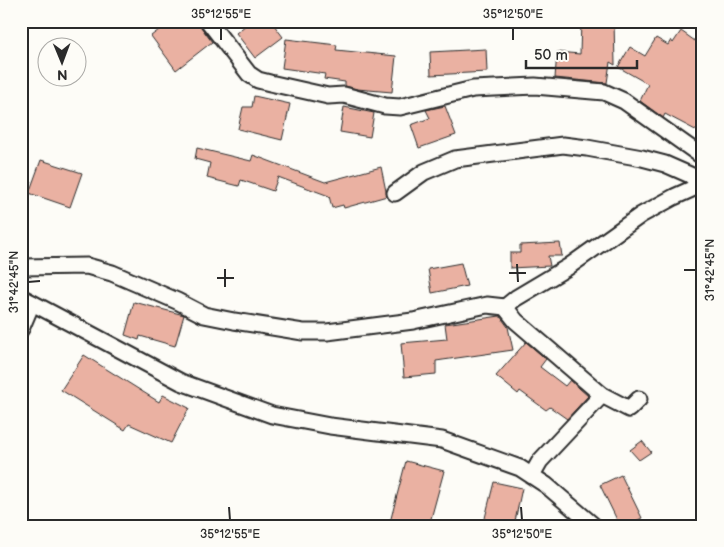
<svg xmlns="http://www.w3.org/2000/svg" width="724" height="547" viewBox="0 0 724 547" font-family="'Balsamiq Sans',sans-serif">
<rect width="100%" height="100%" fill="#fdfcf7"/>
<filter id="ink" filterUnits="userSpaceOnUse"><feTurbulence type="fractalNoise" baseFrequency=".02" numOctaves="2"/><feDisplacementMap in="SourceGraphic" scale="10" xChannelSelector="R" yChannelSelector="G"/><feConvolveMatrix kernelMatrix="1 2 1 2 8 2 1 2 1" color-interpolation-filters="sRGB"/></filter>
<g filter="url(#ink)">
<g fill="#eab1a2" stroke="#2b2b2b">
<path d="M 171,21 L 199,21 L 201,27 L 212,42 L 176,70 L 151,36 Z"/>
<path d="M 251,21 L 271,21 L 283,37 L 255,58 L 236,33 Z"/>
<path d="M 581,21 L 614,21 L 615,65 L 610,62 L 607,83 L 555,78 L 557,52 L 580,54 Z"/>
<path d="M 703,29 L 703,134 L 665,114 L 663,118 L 640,101 L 648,84 L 618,67 L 630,47 L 645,56 L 656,38 L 668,45 L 671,40 L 673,43 L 681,31 L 695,41 Z"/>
<path d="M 286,39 L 337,45 L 336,50 L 396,56 L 392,92 L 357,89 L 345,86 L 345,82 L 324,79 L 325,74 L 282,68 Z"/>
<path d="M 486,49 L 487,72 L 431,75 L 430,52 Z"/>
<path d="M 254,96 L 290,104 L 282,140 L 238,129 L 243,107 L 252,107 Z"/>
<path d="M 445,106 L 456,135 L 419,148 L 411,125 L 430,118 L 426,110 Z"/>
<path d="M 344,107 L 374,113 L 370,137 L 340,132 Z"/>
<path d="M 197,148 L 251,161 L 253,155 L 325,182 L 381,167 L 387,196 L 344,208 L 343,205 L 332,208 L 329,196 L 278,177 L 273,191 L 241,180 L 239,186 L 207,178 L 210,163 L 195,159 Z"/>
<path d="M 41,160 L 82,173 L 70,207 L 29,193 Z"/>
<path d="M 560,243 L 562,256 L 548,256 L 550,266 L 510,268 L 510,253 L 520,253 L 520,245 Z"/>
<path d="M 461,263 L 467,286 L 432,293 L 428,269 Z"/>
<path d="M 134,302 L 184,315 L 175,346 L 140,336 L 139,340 L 125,335 Z"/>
<path d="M 500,316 L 508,327 L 513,350 L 436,361 L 436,374 L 404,377 L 401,343 L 447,339 L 445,324 Z"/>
<path d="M 526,342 L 546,359 L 540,367 L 565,386 L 570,380 L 588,396 L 567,419 L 550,407 L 546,410 L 520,391 L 518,394 L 496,376 Z"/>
<path d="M 84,355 L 159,402 L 163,395 L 189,408 L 171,443 L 129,424 L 125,430 L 61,390 Z"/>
<path d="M 642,441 L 651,452 L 639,460 L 630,450 Z"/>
<path d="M 406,461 L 444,471 L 429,526 L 389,526 Z"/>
<path d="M 621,475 L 642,518 L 625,526 L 620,526 L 600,485 Z"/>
<path d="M 494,482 L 522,488 L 514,526 L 483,526 Z"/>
</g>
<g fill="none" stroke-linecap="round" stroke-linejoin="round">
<g stroke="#2b2b2b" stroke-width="19">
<g id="minor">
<path d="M 208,21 L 249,74 L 258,80 L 270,83 L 328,96 L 344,95 L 385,106 L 400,107 L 473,89 L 535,86 L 604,92 L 624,101 L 703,157"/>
<path d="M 395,193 L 424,172 L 455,159 L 563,145 L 587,148 L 642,158 L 665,164 L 690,175 L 700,184"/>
<path d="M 21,267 L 87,266 L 112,273 L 177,301 L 204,315 L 234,321 L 303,332 L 327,332 L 413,321 L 487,305 L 505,307 L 516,298 L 568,267 L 641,215 L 674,197 L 703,184"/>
<path d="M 21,297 L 181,382 L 272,415 L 330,426 L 442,440 L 520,468 L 546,485 L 594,526"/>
<path d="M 505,307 L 516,321 L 602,395 L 629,409 L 639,399"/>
<path d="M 21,329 L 32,303"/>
<path d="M 532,475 L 540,461 L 602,395"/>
</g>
</g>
<use href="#minor" stroke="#fdfcf7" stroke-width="15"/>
</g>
</g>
<path fill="none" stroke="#2b2b2b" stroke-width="2" d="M 221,28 L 221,40M 513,28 L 513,40M 517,264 L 518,282M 225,269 L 225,287M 684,270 L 696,270M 509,273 L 526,273M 217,278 L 234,278M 28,282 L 40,281M 229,507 L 230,520M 521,507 L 522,520"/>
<rect width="724" height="547" fill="none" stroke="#fdfcf7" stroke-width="55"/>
<g transform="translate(62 62) rotate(179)"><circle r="24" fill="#fdfcf7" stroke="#a9a8a5"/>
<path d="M0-4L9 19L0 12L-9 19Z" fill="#2b2b2b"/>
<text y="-8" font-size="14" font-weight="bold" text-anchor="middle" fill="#2b2b2b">N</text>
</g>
<path d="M526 60v8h111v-8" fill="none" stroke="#2b2b2b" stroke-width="2.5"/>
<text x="534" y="60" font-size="15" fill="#2b2b2b" stroke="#fdfcf7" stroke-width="4" paint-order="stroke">50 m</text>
<rect x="28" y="28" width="668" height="492" fill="none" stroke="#2b2b2b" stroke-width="2"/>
<g font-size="12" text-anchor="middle" fill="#2b2b2b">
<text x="221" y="18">35°12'55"E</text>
<text x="513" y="18">35°12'50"E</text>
<text transform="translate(710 270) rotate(-90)" y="4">31°42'45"N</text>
<text transform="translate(14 282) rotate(-90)" y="4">31°42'45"N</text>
<text x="230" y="538">35°12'55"E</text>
<text x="522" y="538">35°12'50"E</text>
</g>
</svg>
